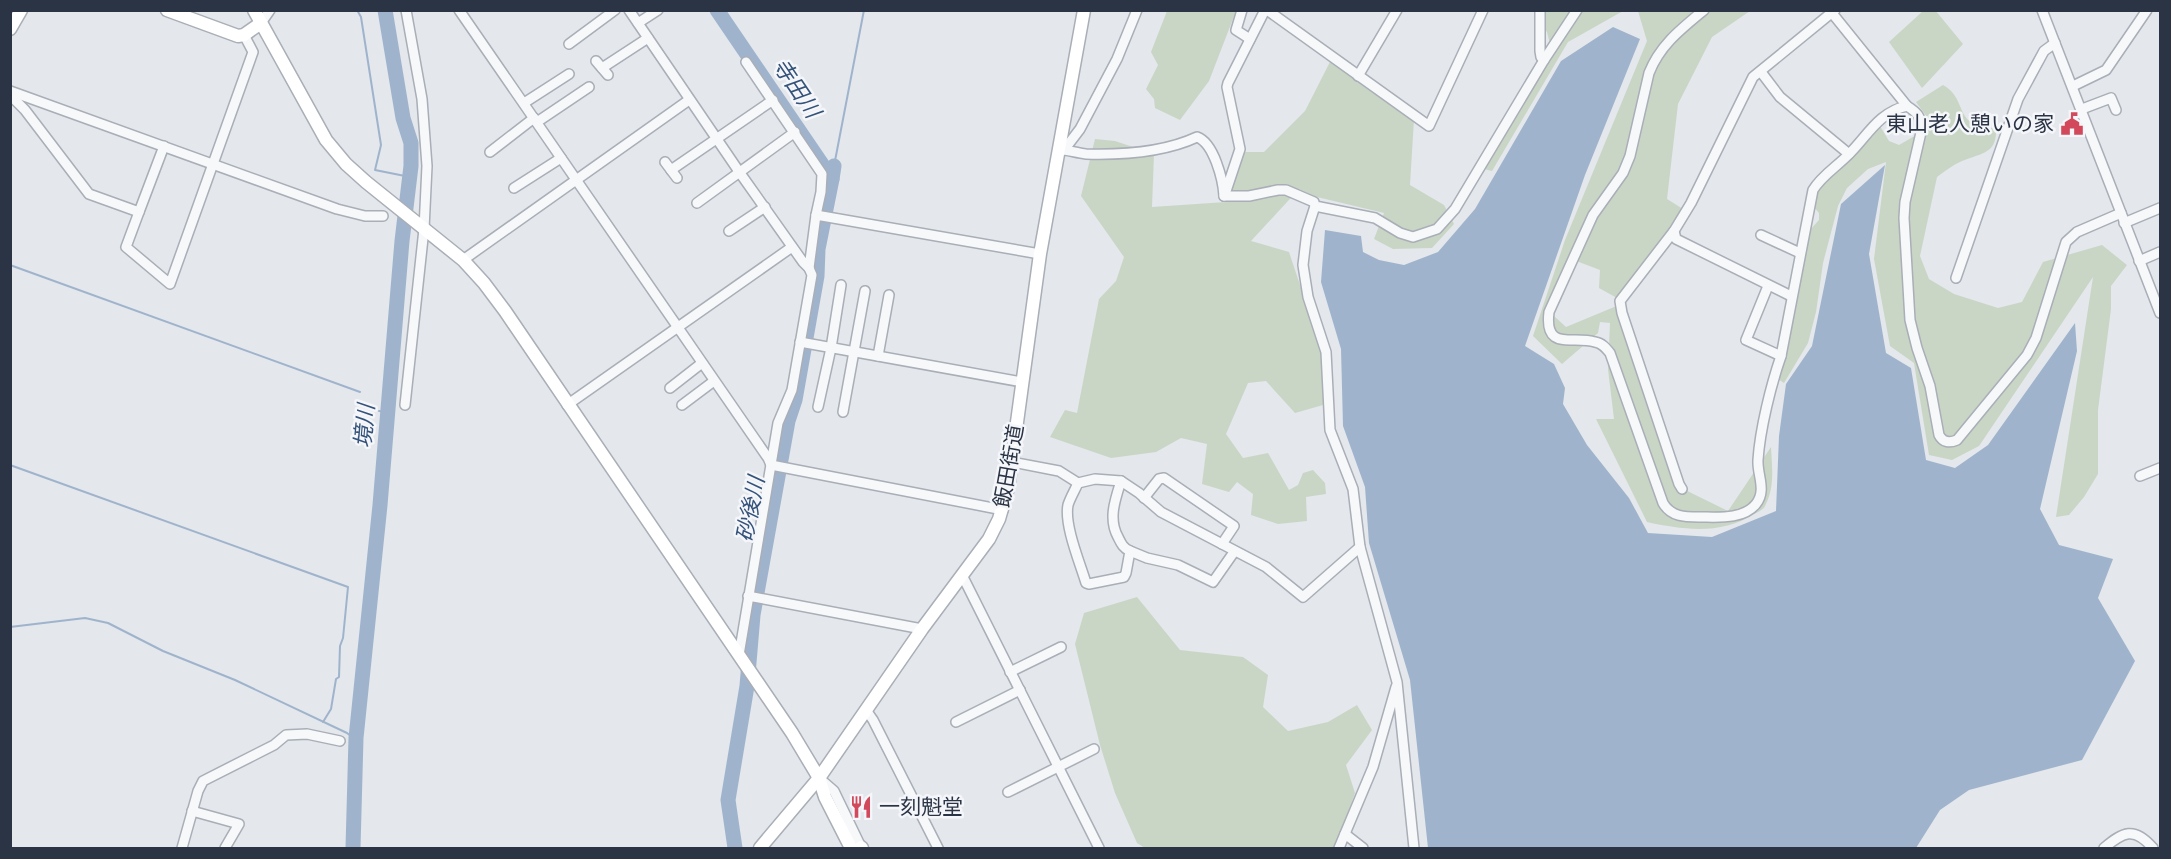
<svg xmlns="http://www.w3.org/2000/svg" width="2171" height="859" viewBox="0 0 2171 859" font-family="'IBM Plex Sans','Noto Sans JP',sans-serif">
<rect width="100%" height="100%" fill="#e4e7ec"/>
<g fill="#c9d6c5">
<path d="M 1935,10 L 1963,44 L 1922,88 L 1889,42 L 1923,11 Z"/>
<path d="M 1167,11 L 1236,11 L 1209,81 L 1180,120 L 1155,108 L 1154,99 L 1146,89 L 1158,65 L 1151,52 Z"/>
<path d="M 1541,11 L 1623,11 L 1568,42 L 1492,171 L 1484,169 L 1552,52 L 1547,32 L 1536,18 Z"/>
<path d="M 1638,11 L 1750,11 L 1712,37 L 1678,104 L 1667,199 L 1683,209 L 1617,298 L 1599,288 L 1600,270 L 1571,259 L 1554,316 L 1566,327 L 1619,305 L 1673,484 L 1728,511 L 1771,447 C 1772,468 1775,487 1765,506 C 1763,510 1758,512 1754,514 C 1722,535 1683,530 1647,522 L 1596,419 L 1614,419 L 1608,369 L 1610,323 L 1600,322 L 1598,333 L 1562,364 L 1533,336 L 1565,240 L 1647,41 Z"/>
<path d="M 1331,60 L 1414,119 L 1410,185 L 1444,205 L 1454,224 L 1432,248 L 1393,249 L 1374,239 L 1384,213 L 1317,197 L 1299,189 L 1251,241 L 1289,252 L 1322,351 L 1323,405 L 1295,413 L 1266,381 L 1248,383 L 1226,434 L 1243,458 L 1268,453 L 1289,490 L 1298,485 L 1303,473 L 1313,470 L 1325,483 L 1326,494 L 1306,497 L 1307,521 L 1278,524 L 1251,515 L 1253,494 L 1237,482 L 1229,492 L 1202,484 L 1207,444 L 1181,438 L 1156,452 L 1111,458 L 1050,437 L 1065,410 L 1077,413 L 1099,299 L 1116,281 L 1124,257 L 1081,196 L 1095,139 L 1115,141 L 1154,154 L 1152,207 L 1226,202 L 1243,152 L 1264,152 L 1305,111 Z"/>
<path d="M 1943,85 C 1962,95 1958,114 1972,123 C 1978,127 1989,127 1996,129 C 1997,154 1981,153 1962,161 C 1953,165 1945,171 1937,177 L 1920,256 L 1929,279 L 1954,294 L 1998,308 L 2022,302 L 2043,262 L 2102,245 L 2127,265 L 2111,286 L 2111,309 L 2098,410 L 2098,474 L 2084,497 L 2069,515 L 2056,517 L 2093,277 L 1979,446 L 1952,460 L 1929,455 L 1914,363 L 1890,346 L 1874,259 L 1886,162 L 1868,169 L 1847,188 L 1838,206 L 1823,263 L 1816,312 L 1808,343 L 1784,383 L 1778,379 L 1809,231 L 1819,220 L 1819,213 L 1814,207 L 1820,185 L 1880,126 L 1889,141 L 1899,145 L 1925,130 L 1927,117 L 1916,102 Z"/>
<path d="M 1137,597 L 1180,650 L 1243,657 L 1268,675 L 1263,707 L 1288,731 L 1328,722 L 1357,705 L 1372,730 L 1346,765 L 1355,793 L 1336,848 L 1145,848 L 1137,843 L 1115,793 L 1100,745 L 1075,644 L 1084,613 Z"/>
</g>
<path fill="#9fb4cc" d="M 1613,27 L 1640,39 L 1585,175 L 1525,346 L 1554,364 L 1565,388 L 1563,404 L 1587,445 L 1629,498 L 1648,533 L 1712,537 L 1776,511 L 1779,436 L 1786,384 L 1812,346 L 1841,204 L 1885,165 L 1869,254 L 1886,353 L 1911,368 L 1926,460 L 1955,468 L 1988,445 L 2075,323 L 2077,351 L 2040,509 L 2059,545 L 2113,559 L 2098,598 L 2135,661 L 2082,760 L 1969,790 L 1940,810 L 1916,848 L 1428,848 L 1410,680 L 1369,543 L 1365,487 L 1343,426 L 1341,349 L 1321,282 L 1325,230 L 1361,236 L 1363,252 L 1379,260 L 1404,265 L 1438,252 L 1475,209 L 1561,61 Z"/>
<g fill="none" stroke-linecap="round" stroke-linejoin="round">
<g stroke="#9fb4cc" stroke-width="2">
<path d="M 357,10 L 361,17 L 381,145 L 375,170 L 410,177"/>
<path d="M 834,166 L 864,10"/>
<path d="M 10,265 L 360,392"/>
<path d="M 379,411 L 387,412"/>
<path d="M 10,465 L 348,587 L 343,638 L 340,646 L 339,677 L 336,679 L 331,709 L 323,722"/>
<path d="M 10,627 L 85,618 L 108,623 L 163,651 L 235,680 L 347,733 L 356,740"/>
</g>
<g stroke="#9fb4cc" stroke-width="15">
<path d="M 717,10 L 832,179 L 834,166"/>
<path d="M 353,848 L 356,738 L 380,505 L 402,241 L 411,166 L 411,143 L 403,118 L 385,10"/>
<path d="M 735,848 L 728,800 L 747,686 L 753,615 L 788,421 L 795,400 L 817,276 L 818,249 L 832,179"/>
</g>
<g stroke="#a9aeb7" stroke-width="12">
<g id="street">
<path d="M 459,10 L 768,458 L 771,465 L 1003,510"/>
<path d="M 629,10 L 740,173 L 803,262 L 809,268 L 816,215 L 1040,254"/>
<path d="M 1242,10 L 1236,30 L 1250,39"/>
<path d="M 1267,10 L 1429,126 L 1483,10"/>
<path d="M 1540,10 L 1540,51 L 1541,57 L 1544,60"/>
<path d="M 1704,10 C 1681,29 1660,45 1649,73 L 1630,156 L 1623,173 L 1593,215 L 1549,312 C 1544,352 1573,335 1595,342 C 1602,343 1606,348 1610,353 L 1663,503 C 1671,517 1685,517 1699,517 C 1717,517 1743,520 1756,504 C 1767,490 1757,475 1758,460 C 1760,429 1771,385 1781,356 L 1813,190 C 1822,175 1838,166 1850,153 C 1868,135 1879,112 1907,106 C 1918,113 1920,116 1922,128 L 1905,202 L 1904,218 L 1910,320 L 1917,348 L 1930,386 L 1939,435 C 1943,443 1950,443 1957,440 L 2027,355 L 2036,338 L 2066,242 L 2077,232 L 2121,213"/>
<path d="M 2042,10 L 2160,313"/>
<path d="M 1832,13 L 1907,106"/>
<path d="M 261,23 L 270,10"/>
<path d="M 638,23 L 658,10"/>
<path d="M 569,44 L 615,10"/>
<path d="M 596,61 L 608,75"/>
<path d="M 746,62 L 822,174 L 821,192 L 816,215"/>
<path d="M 602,68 L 648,38"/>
<path d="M 1761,72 L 1780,97 L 1849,154"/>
<path d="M 1358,76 L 1397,10"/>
<path d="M 2073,86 L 2106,70 L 2147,10"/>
<path d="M 10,91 L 337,209 L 365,216 L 383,216"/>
<path d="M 10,95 L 25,110 L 89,194 L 139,212 L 126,247 L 170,284 L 253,52 L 244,35"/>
<path d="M 524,103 L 569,74"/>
<path d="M 2082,109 L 2111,98 L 2116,110"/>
<path d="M 537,122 L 589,87"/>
<path d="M 1058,149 C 1068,150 1077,153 1086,154 C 1122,155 1165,152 1197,137 C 1214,143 1223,180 1224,196"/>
<path d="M 1064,150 L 1080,129 L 1117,59 L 1137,10"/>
<path d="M 490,152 L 534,118"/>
<path d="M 665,162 L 677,178"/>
<path d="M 671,170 L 773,100"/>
<path d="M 514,188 L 561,158"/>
<path d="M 1226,191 L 1240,149 L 1227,87 L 1228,83 L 1265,10"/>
<path d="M 1224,196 L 1249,196 L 1278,190 L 1286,190 L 1314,202 L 1315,206 L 1375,218 L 1400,233 L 1413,237 L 1437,229 L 1455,209 L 1544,60 L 1577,10"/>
<path d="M 697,203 L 795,132"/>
<path d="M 1315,206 L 1307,231 L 1303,265 L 1308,297 L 1326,352 L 1330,430 L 1353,489 L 1360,547 L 1397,682 L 1414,848"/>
<path d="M 139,212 L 164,146"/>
<path d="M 2124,223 L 2160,208"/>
<path d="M 729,231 L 765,207"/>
<path d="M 1674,231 L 1676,239 L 1791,296"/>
<path d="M 1761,235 L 1800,253"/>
<path d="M 463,260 L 689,100"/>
<path d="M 2139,261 L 2160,252"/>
<path d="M 1956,278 L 2018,99 L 2044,51 L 2055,43"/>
<path d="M 1768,286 L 1746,340 L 1781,356"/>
<path d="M 800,342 L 1022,382"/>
<path d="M 878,356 L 889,295"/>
<path d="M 670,388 L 702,363"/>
<path d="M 405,405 L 424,229 L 427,166 L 422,99 L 406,10"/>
<path d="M 567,405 L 792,247"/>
<path d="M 682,405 L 714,381"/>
<path d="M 818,407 L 831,348 L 841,285"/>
<path d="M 843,412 L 865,291"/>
<path d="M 1012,462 L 1059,471 L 1078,483 L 1095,479 L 1121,481 L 1139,493 L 1161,512 L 1266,567 L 1303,597 L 1360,547"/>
<path d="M 2140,476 L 2160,468"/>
<path d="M 1078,483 C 1075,490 1070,498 1068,505 C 1064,525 1080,563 1086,583 L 1089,584 L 1124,577 L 1126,573 L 1130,551 C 1123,548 1121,543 1118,537 C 1108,519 1115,500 1121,481"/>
<path d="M 1682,489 L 1679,484 L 1622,313 L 1620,301 L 1674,231 L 1691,203 L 1753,77 L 1835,10"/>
<path d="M 1144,498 L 1159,479 L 1164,478 L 1234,526 L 1222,544"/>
<path d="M 1130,551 L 1147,558 L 1178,565 L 1213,582 L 1234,552"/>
<path d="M 962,575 L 1099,848"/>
<path d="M 748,596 L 922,629"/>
<path d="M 739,655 L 778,423 L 792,390 L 812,275 L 809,268"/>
<path d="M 1010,672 L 1061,647"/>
<path d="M 866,710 L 873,720 L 938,848"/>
<path d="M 956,722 L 1020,690"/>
<path d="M 819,778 L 834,791 L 861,847"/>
<path d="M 1008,792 L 1094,749"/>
<path d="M 192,811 L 239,824 L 225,848"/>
<path d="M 1345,834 L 1363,848"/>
<path d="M 182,848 L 198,791 L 203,781 L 274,745 L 286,735 L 307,734 L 340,741"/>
<path d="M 1339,848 L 1373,767 L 1396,687"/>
<path d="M 2104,848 C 2123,832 2134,826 2153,848"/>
</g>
</g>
<g stroke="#a9aeb7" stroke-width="15">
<g id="secondary">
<path d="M 167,10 L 238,36 L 244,35 L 261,23"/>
<path d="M 254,10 L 326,140 L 346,164 L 366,182 L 463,260 L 484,283 L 505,311 L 792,733 L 819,778 L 825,797 L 851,848"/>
<path d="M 10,29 L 21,10"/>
<path d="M 861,847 L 862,848"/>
<path d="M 760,848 L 819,778 L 922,629 L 989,539 L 999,519 L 1008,488 L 1040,254 L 1084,10"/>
</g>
</g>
<use href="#street" stroke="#f7f8fa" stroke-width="9"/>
<use href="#secondary" stroke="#fff" stroke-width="12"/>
</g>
<defs>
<g id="civic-bare" transform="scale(1.8)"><path d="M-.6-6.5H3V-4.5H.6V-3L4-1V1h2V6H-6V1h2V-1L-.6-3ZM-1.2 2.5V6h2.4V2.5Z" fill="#d1495b" stroke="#f4f6f9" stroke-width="2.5" paint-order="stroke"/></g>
<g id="restaurant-bare" transform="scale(1.8)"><path d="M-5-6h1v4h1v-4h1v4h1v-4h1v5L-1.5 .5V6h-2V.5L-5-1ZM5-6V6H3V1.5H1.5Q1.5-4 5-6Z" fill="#d1495b" stroke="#f4f6f9" stroke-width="2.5" paint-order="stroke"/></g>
</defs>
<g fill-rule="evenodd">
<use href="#civic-bare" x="2072" y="124"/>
<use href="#restaurant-bare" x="861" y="807"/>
</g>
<g text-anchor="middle" stroke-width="5" stroke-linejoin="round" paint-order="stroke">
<g font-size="21" fill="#2b3445" stroke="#f4f6f9" text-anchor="end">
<text x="2054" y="131">東山老人憩いの家</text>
<text x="879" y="814" text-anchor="start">一刻魁堂</text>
</g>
<g font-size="21" fill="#2b3445" stroke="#f4f6f9">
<text transform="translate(1009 466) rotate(-80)" y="7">飯田街道</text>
</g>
<g font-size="22" font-style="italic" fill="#34527a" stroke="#f4f6f9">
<text transform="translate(797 88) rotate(56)" y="8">寺田川</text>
<text transform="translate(364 426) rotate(-85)" y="8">境川</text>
<text transform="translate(750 509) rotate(-79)" y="8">砂後川</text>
</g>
</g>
<rect width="2171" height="859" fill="none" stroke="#2b3445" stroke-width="24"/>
</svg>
